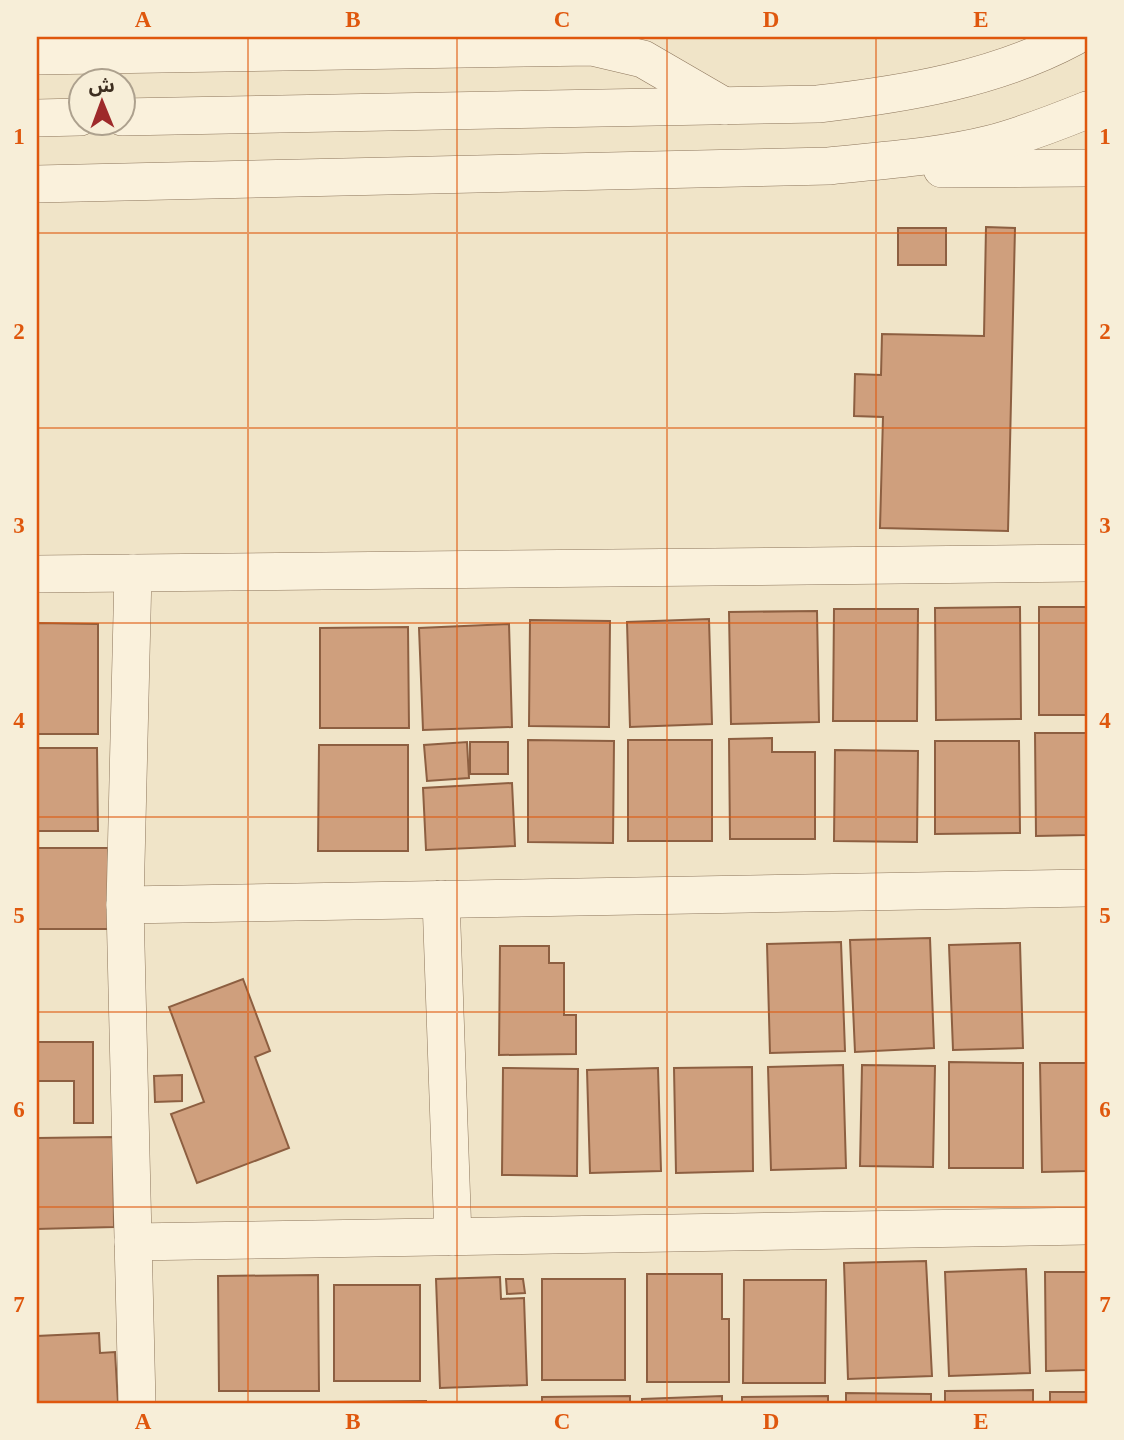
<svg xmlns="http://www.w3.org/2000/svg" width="1124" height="1440" viewBox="0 0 1124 1440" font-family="'Times New Roman','Noto Sans Arabic',serif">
<rect width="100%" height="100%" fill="#f0e4c8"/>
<g fill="#cf9f7d" stroke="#8d5f41" stroke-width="2">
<path d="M 986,227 L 1015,228 L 1008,531 L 880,528 L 883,417 L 854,416 L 855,374 L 881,375 L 882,334 L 984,336 Z"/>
<rect x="898" y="228" width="48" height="37"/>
<path d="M 1020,607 L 1021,719 L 936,720 L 935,608 Z"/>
<rect x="1039" y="607" width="48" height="108"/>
<path d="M 834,609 L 918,609 L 917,721 L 833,721 Z"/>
<path d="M 817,611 L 819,722 L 731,724 L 729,612 Z"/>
<path d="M 709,619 L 712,724 L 630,727 L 627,622 Z"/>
<path d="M 530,620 L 610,621 L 609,727 L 529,726 Z"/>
<path d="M 37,623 L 98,624 L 98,734 L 37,734 Z"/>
<path d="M 509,624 L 512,727 L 423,730 L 419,628 Z"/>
<path d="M 408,627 L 409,728 L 320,728 L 320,628 Z"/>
<path d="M 1035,733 L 1087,733 L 1087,835 L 1036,836 Z"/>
<path d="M 772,738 L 772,752 L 815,752 L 815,839 L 730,839 L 729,739 Z"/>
<path d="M 528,740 L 614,741 L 613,843 L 528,842 Z"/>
<rect x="628" y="740" width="84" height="101"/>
<path d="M 935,741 L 1019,741 L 1020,833 L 935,834 Z"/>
<path d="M 467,742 L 469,778 L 427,781 L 424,745 Z"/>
<rect x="470" y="742" width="38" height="32"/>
<path d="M 319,745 L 408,745 L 408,851 L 318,851 Z"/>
<path d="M 37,748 L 97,748 L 98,831 L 37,831 Z"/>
<path d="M 835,750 L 918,751 L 917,842 L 834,841 Z"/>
<path d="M 512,783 L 515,846 L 426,850 L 423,788 Z"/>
<rect x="37" y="848" width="71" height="81"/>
<path d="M 930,938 L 934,1048 L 855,1052 L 850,940 Z"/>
<path d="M 841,942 L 845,1051 L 770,1053 L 767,944 Z"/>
<path d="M 1020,943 L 1023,1048 L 953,1050 L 949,945 Z"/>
<path d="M 500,946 L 549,946 L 549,963 L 564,963 L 564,1015 L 576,1015 L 576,1054 L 499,1055 Z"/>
<path d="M 243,979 L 270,1051 L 255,1057 L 289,1148 L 197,1183 L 171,1114 L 204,1102 L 169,1007 Z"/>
<path d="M 37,1042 L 93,1042 L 93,1123 L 74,1123 L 74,1081 L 37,1081 Z"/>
<path d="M 949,1062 L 1023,1063 L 1023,1168 L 949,1168 Z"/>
<path d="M 1040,1063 L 1087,1063 L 1087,1171 L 1042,1172 Z"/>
<path d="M 843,1065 L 846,1168 L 771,1170 L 768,1067 Z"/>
<path d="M 862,1065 L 935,1066 L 933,1167 L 860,1166 Z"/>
<path d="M 752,1067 L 753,1171 L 676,1173 L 674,1068 Z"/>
<path d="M 503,1068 L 578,1069 L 577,1176 L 502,1175 Z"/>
<path d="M 658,1068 L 661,1171 L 590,1173 L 587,1070 Z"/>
<path d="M 182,1075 L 182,1101 L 155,1102 L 154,1076 Z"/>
<path d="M 113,1137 L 114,1227 L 37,1229 L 37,1138 Z"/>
<path d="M 926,1261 L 932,1376 L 848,1379 L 844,1263 Z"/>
<path d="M 1026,1269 L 1030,1373 L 949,1376 L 945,1272 Z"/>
<path d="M 1045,1272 L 1087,1272 L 1087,1370 L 1046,1371 Z"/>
<path d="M 647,1274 L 722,1274 L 722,1319 L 729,1319 L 729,1382 L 647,1382 Z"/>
<path d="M 318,1275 L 319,1391 L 219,1391 L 218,1276 Z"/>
<path d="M 500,1277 L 501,1299 L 524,1298 L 527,1385 L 440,1388 L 436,1279 Z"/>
<path d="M 506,1279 L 523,1279 L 525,1293 L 507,1294 Z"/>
<rect x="542" y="1279" width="83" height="101"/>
<path d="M 744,1280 L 826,1280 L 825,1383 L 743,1383 Z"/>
<rect x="334" y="1285" width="86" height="96"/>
<path d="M 99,1333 L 100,1353 L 115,1352 L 118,1403 L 37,1403 L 37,1336 Z"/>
<path d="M 1033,1390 L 1033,1403 L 945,1403 L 945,1391 Z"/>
<rect x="1050" y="1392" width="37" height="11"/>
<path d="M 846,1393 L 931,1394 L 931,1403 L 846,1403 Z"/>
<path d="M 630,1396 L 630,1403 L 542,1403 L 542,1397 Z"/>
<path d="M 722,1396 L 722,1403 L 642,1403 L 642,1399 Z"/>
<path d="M 828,1396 L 828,1403 L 742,1403 L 742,1397 Z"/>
<path d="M 426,1401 L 426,1403 L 332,1403 L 332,1402 Z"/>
</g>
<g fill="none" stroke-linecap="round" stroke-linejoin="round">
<g stroke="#8d765c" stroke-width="38">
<g id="minor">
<path d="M 37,56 L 592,47 L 643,59 L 724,106"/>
<path d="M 122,117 L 818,104 C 905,94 996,79 1074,37"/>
<path d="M 37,118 L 80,117"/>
<path d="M 942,169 L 1087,168"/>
<path d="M 37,184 L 829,166 C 883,160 938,157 990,144 C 1024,135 1055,123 1087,110"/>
<path d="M 133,573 L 125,905 L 137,1403"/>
<path d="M 37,574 L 1087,563"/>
<path d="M 441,899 L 453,1237"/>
<path d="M 125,905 L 1087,888"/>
<path d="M 133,1242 L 1087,1226"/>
</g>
</g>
<use href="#minor" stroke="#faf1dc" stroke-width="37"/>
</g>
<path fill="none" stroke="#df570d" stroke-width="2" stroke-opacity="0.55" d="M 248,37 L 248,1403M 457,37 L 457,1403M 667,37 L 667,1403M 876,37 L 876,1403M 37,233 L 1087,233M 37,428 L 1087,428M 37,623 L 1087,623M 37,817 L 1087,817M 37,1012 L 1087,1012M 37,1207 L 1087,1207"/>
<rect width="1124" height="1440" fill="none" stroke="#f7eed8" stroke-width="77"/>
<g transform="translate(102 102) rotate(359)"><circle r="33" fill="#f7eed8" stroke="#ada18e" stroke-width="2"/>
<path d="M0-5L12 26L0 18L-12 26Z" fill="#9e2a2b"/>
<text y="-10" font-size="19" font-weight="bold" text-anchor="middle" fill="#3d2e20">ش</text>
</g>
<rect x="38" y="38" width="1048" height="1364" fill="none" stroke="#df570d" stroke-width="2.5"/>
<g font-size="23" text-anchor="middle" font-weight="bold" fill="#df570d">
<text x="143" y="27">A</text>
<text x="353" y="27">B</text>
<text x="562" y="27">C</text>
<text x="771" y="27">D</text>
<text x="981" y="27">E</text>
<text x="19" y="144">1</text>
<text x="1105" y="144">1</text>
<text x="19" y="339">2</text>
<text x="1105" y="339">2</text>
<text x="19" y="533">3</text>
<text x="1105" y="533">3</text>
<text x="19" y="728">4</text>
<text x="1105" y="728">4</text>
<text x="19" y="923">5</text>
<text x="1105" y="923">5</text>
<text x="19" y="1117">6</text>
<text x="1105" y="1117">6</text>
<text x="19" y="1312">7</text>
<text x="1105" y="1312">7</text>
<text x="143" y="1429">A</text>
<text x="353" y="1429">B</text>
<text x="562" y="1429">C</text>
<text x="771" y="1429">D</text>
<text x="981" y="1429">E</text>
</g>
</svg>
